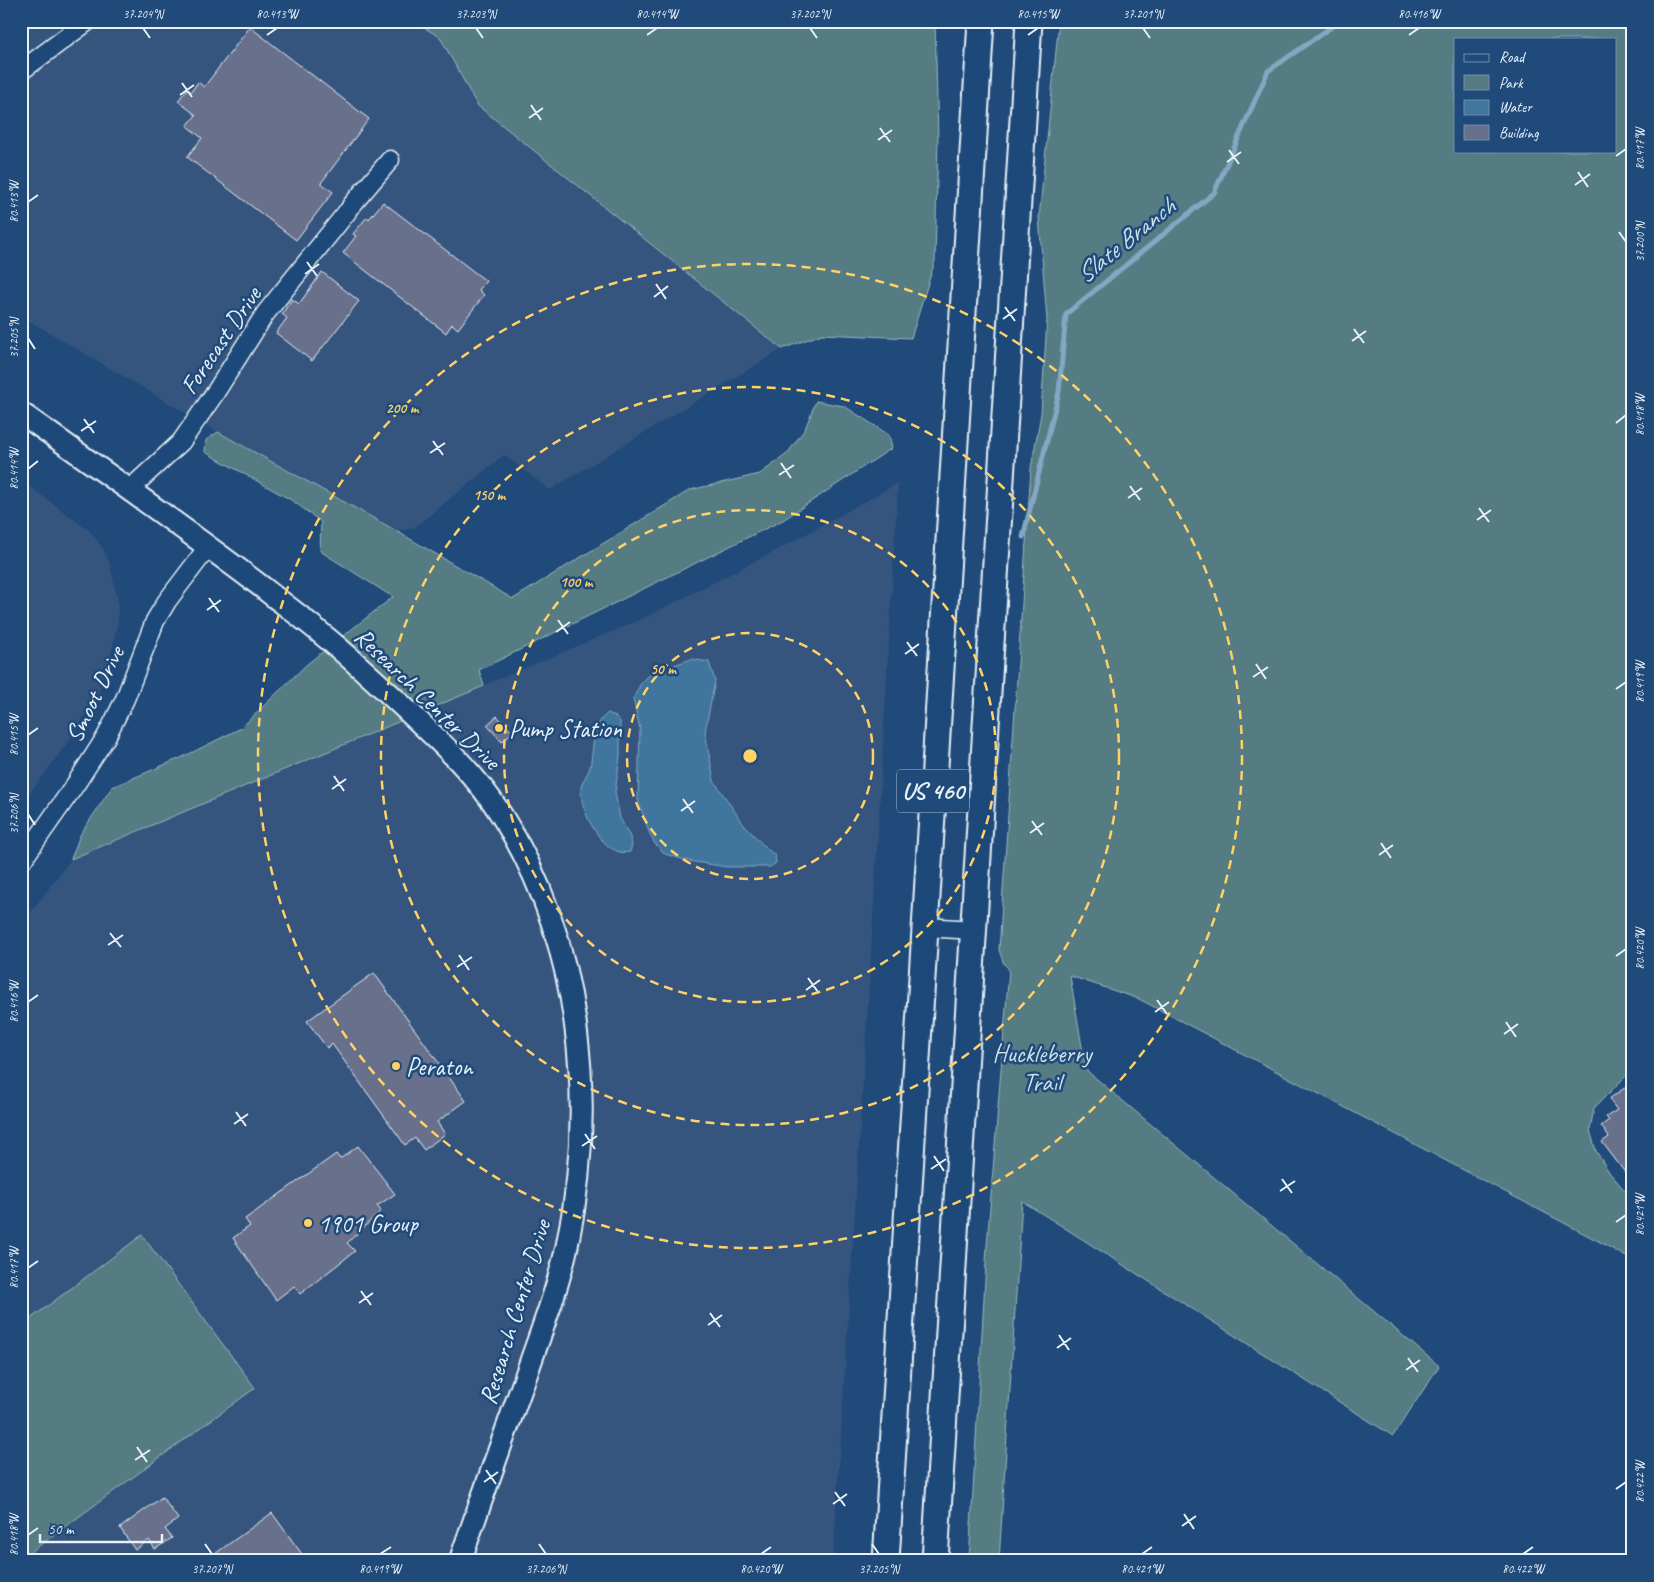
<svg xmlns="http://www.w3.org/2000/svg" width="1654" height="1582" viewBox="0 0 1654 1582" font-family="Caveat,sans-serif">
<rect width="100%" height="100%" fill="#1f4a7a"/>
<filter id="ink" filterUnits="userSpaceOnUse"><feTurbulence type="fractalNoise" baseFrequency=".02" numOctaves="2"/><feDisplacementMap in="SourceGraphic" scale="10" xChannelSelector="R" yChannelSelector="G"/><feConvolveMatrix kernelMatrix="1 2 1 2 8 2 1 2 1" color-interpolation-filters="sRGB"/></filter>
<g filter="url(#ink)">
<g fill="#35557f">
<path d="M 21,21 L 413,21 L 440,37 L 477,105 L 782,349 L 550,490 L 504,455 L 414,528 L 405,530 L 393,529 L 218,432 L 21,316 Z"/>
<path d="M 21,480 L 91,532 L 103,548 L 110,564 L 118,601 L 118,621 L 110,658 L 98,694 L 68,742 L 21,805 Z"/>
<path d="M 898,483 L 870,971 L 833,1561 L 21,1561 L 21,925 L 71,859 L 644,618 L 781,548 Z"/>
</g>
<g fill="#557c83" stroke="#9eb6be" fill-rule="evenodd">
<path d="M 413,21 L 935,21 L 938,139 L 935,261 L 911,338 L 822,334 L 782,349 L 477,105 L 440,37 Z"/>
<path d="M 1059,21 L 1633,21 L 1633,1069 L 1594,1108 L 1590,1130 L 1596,1151 L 1609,1172 L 1633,1200 L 1633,1261 L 1602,1243 L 1139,999 L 1070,976 L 1086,1070 L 1439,1366 L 1393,1436 L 1022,1201 L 999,1561 L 969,1561 L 987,1245 L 1009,969 L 1004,964 L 999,950 L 1031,468 L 1041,414 L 1047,320 L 1039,218 ZM 1455,39 L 1615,39 L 1615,151 L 1455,151 Z"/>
<path d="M 816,401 L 844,406 L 889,435 L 892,448 L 783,520 L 479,670 L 484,686 L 71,859 L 80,835 L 112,787 L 183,757 L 241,728 L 307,664 L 393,597 L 320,551 L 321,522 L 293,501 L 205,452 L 206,440 L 218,432 L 393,529 L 513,599 L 690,490 L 760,474 L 787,454 L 805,429 Z"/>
<path d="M 142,1235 L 255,1388 L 21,1559 L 21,1326 Z"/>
</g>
<g fill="#41769e" stroke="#84a7c2">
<path d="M 691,659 L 709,662 L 715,681 L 705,732 L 714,781 L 744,825 L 767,849 L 775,855 L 776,863 L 770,867 L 727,867 L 689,861 L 665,854 L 655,844 L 649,832 L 638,800 L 640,729 L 633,699 L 640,685 L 650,674 Z"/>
<path d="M 608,713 L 615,716 L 620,721 L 620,756 L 615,792 L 620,818 L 630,837 L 632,845 L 630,852 C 604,859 579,810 581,788 C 582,781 588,774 590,767 C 594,749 591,725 608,713 Z"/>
</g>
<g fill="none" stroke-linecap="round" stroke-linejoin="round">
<path stroke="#84a7c2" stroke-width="5" d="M 1023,537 L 1059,392 L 1066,314 L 1214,193 L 1268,71 L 1340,21"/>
</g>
<g fill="#68708b" stroke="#e8f1f8">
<path d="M 250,27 L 369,119 L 321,183 L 333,192 L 296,240 L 187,157 L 202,138 L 187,126 L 196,115 L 178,101 L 187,89 L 191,92 L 198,82 L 204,87 Z"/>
<path d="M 383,202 L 486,281 L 479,290 L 484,295 L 458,329 L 452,324 L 446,333 L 343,253 L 356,236 L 353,234 L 367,217 L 369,219 Z"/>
<path d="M 322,272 L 359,301 L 312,361 L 276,333 L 287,318 L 282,314 L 292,299 L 299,304 Z"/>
<path d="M 497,716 L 512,732 L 502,742 L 487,725 Z"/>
<path d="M 374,973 L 466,1101 L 437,1122 L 445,1134 L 424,1150 L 415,1138 L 405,1145 L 332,1044 L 327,1048 L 307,1021 Z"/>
<path d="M 1633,1082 L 1633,1183 L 1602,1142 L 1609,1137 L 1601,1126 L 1609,1120 L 1606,1117 L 1617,1110 L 1609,1099 Z"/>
<path d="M 358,1146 L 395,1194 L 377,1206 L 381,1211 L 347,1243 L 355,1251 L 300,1294 L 294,1286 L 276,1300 L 233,1238 L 250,1226 L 245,1219 L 336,1154 L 340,1159 Z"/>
<path d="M 162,1497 L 178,1519 L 165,1529 L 172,1538 L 155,1549 L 149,1540 L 135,1550 L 120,1528 Z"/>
<path d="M 272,1513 L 307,1561 L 205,1561 Z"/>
</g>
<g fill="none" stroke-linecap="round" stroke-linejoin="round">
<g stroke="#e8f1f8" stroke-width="21">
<g id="minor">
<path d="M 21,71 L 88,21"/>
<path d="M 351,206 L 390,160"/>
<path d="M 129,490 L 181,442 L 215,393 L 265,314 L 347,212"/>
<path d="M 21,862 L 75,785 L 106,737 L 125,699 L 155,621 L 167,601 L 208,547"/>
<path d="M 925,927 L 974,930"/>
</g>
</g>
<g stroke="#e8f1f8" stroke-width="25">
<path id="major" d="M 21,413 C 102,470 183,527 262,587 C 282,603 303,618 323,635 C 349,656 373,679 397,701 C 435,737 474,771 502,816 C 581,941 597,1103 567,1246 C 557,1292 539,1337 524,1381 C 502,1441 481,1501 460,1561"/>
</g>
<g stroke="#e8f1f8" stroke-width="29">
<g id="highway">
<path d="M 886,1561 L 981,21"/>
<path d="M 935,1561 L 1029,21"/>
</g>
</g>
<use href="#minor" stroke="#1f4a7a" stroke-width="18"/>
<use href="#major" stroke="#1f4a7a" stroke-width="21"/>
<use href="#highway" stroke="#1f4a7a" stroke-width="25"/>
</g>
</g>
<path fill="none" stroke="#e8f1f8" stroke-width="2" d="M 143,28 L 150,38M 476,28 L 483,38M 810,28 L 817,38M 1143,28 L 1150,38M 267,35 L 277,28M 647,35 L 657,28M 1028,35 L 1038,28M 1409,35 L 1419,28M 182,83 L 192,97M 180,95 L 194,85M 531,105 L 541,120M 529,118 L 543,108M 880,128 L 890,142M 878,140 L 892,130M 1229,150 L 1239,164M 1616,156 L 1626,149M 1227,162 L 1241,152M 1578,172 L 1588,187M 1575,185 L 1590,174M 28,202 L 38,195M 1619,232 L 1626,242M 307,262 L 317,276M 305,274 L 319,264M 656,284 L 666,299M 654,297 L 668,286M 1005,307 L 1015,321M 1003,319 L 1017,309M 1354,329 L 1364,343M 28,338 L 35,349M 1352,341 L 1366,331M 84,419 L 94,433M 1616,423 L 1626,415M 81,431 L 96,421M 433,441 L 443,455M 430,453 L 445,443M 781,463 L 791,478M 28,469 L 38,461M 779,475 L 794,465M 1130,486 L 1140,500M 1128,498 L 1142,488M 1479,508 L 1489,522M 1477,520 L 1491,510M 209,598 L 219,612M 207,610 L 221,600M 558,620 L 568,634M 556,632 L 570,622M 907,642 L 917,656M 905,654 L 919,644M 1256,664 L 1266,679M 1253,677 L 1268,667M 1616,689 L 1626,682M 28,735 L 38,728M 334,776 L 344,791M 332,789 L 346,779M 683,799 L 693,813M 681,811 L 695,801M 28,814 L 35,825M 1032,821 L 1042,835M 1030,833 L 1044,823M 1381,843 L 1391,858M 1379,855 L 1393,845M 110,933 L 121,947M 108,945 L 123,935M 459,955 L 469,970M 1616,956 L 1626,949M 457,967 L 472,957M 808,978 L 818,992M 806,990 L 820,980M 1157,1000 L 1167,1014M 28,1002 L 38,995M 1155,1012 L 1169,1002M 1506,1022 L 1516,1037M 1504,1034 L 1518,1024M 236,1112 L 246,1126M 234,1124 L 248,1114M 585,1134 L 595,1149M 582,1146 L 597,1136M 934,1156 L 944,1171M 931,1169 L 946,1159M 1282,1179 L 1292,1193M 1280,1191 L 1295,1181M 1616,1222 L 1626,1215M 28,1268 L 38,1261M 361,1291 L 371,1305M 359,1303 L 373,1293M 710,1313 L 720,1327M 708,1325 L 722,1315M 1059,1335 L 1069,1350M 1057,1348 L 1071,1338M 1408,1358 L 1418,1372M 1406,1370 L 1420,1360M 137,1447 L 147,1462M 135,1460 L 150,1450M 486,1470 L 496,1484M 484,1482 L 498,1472M 1616,1489 L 1626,1482M 835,1492 L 845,1506M 833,1504 L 847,1494M 1184,1514 L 1194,1529M 1182,1526 L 1196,1516M 28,1535 L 38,1528M 205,1544 L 212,1554M 539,1544 L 546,1554M 872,1544 L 879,1554M 380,1554 L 391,1547M 761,1554 L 771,1547M 1142,1554 L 1152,1547M 1523,1554 L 1533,1547"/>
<g fill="none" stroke="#ffd166" stroke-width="2.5" stroke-dasharray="9 6">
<circle cx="750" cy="756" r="123"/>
<circle cx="750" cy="756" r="246"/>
<circle cx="750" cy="756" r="369"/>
<circle cx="750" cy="756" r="492"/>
</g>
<g fill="#ffd166" stroke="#1f4a7a" stroke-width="2">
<circle cx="499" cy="728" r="5"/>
<circle cx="396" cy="1066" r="5"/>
<circle cx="308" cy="1223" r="5"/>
</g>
<g text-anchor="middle" stroke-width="5" stroke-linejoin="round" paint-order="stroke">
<rect fill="#1f4a7a" stroke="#acbfd2" stroke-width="1" x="897" y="769.5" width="72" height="43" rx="4"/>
<g font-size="24" font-weight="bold" fill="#e8f1f8">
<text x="933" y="799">US 460</text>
</g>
<g font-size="25" fill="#e8f1f8" stroke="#1f4a7a">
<text transform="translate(220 340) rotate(-56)" y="9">Forecast Drive</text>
<text transform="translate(94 694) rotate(-64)" y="9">Smoot Drive</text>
<text transform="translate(428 698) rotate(44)" y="9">Research Center Drive</text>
<text transform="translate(514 1312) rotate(-73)" y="9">Research Center Drive</text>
</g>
<g font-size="25" fill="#e8f1f8" stroke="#1f4a7a" text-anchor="start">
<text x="509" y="737">Pump Station</text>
<text x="406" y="1075">Peraton</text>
<text x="318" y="1232">1901 Group</text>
</g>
<g font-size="25" fill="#d2dfe6" stroke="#1f4a7a">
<text x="1042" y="1062">Huckleberry<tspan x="1042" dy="29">Trail</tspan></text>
</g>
<g font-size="26" font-style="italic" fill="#cfdfea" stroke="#1f4a7a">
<text transform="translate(1125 240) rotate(-39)" y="9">Slate Branch</text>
</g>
</g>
<circle cx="750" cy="756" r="8" fill="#ffd166" stroke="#1f4a7a" stroke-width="2.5"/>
<g font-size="15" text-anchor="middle" font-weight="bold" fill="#ffd166" stroke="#1f4a7a" stroke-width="5" stroke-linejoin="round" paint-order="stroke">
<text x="402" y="413">200 m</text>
<text x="489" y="500">150 m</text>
<text x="576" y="587">100 m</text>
<text x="663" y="674">50 m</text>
</g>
<rect width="1654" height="1582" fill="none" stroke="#1f4a7a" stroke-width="55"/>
<rect x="1454" y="38" width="162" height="115" fill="#1f4a7a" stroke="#6f8dac"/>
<rect x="1464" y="54" width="25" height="8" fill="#1f4a7a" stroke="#6f8dac"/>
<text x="1499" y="62" font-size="15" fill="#e8f1f8">Road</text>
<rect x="1464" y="75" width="25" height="15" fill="#557c83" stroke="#6f8dac"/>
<text x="1499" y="88" font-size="15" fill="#e8f1f8">Park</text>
<rect x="1464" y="100" width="25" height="15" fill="#41769e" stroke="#6f8dac"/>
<text x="1499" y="112" font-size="15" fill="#e8f1f8">Water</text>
<rect x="1464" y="125" width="25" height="15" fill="#68708b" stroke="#6f8dac"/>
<text x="1499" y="138" font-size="15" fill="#e8f1f8">Building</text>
<path d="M40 1534v8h122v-8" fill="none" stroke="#e8f1f8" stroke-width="2.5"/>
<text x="48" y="1534" font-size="15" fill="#e8f1f8" stroke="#1f4a7a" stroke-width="4" paint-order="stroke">50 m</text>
<rect x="28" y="28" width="1598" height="1526" fill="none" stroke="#e8f1f8" stroke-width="2"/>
<g font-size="12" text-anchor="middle" fill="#e8f1f8">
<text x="143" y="18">37.204°N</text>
<text x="277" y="18">80.413°W</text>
<text x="476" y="18">37.203°N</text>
<text x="657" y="18">80.414°W</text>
<text x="810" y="18">37.202°N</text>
<text x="1038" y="18">80.415°W</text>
<text x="1143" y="18">37.201°N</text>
<text x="1419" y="18">80.416°W</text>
<text transform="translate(1640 149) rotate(-90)" y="4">80.417°W</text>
<text transform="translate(14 202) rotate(-90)" y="4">80.413°W</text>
<text transform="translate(1640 242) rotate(-90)" y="4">37.200°N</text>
<text transform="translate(14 338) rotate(-90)" y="4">37.205°N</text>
<text transform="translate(1640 415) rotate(-90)" y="4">80.418°W</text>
<text transform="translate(14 469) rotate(-90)" y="4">80.414°W</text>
<text transform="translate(1640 682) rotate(-90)" y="4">80.419°W</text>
<text transform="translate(14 735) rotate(-90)" y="4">80.415°W</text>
<text transform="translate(14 814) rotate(-90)" y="4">37.206°N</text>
<text transform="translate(1640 949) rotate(-90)" y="4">80.420°W</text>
<text transform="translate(14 1002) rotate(-90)" y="4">80.416°W</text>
<text transform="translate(1640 1215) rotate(-90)" y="4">80.421°W</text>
<text transform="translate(14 1268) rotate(-90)" y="4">80.417°W</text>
<text transform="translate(1640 1482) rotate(-90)" y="4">80.422°W</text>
<text transform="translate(14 1535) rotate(-90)" y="4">80.418°W</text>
<text x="212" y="1573">37.207°N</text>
<text x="380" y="1573">80.419°W</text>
<text x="546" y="1573">37.206°N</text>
<text x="761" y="1573">80.420°W</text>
<text x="879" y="1573">37.205°N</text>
<text x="1142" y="1573">80.421°W</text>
<text x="1523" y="1573">80.422°W</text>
</g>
</svg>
